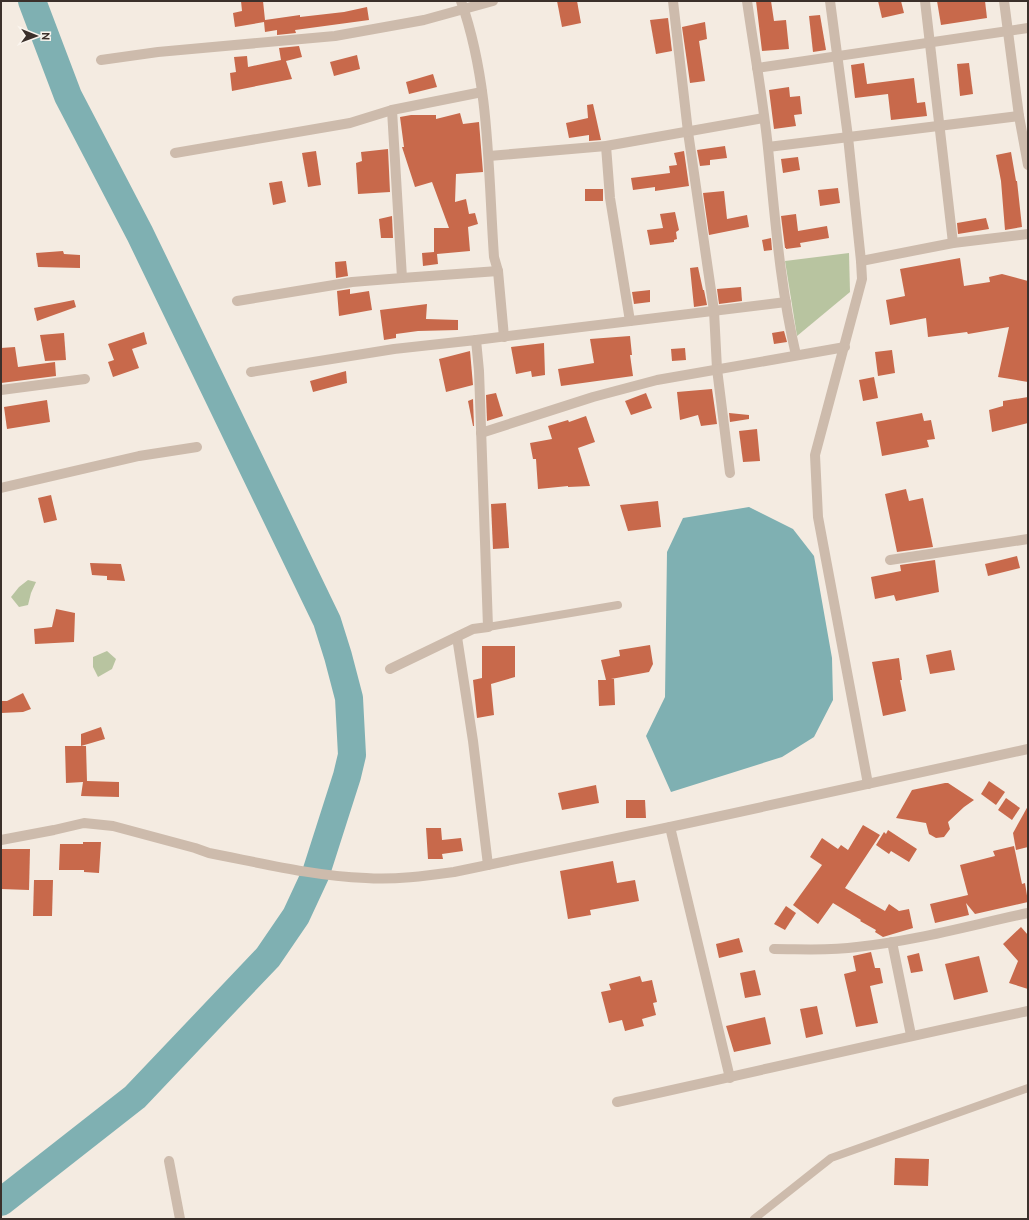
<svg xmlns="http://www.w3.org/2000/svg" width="1029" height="1220" viewBox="0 0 1029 1220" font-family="Ubuntu,sans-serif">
<rect width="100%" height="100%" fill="#f4ebe1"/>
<g fill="#b8c4a0">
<path d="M 849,253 L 850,292 L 797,336 L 785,261 Z"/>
<path d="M 28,580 L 36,582 L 31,593 L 28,605 L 19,607 L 11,597 L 19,587 Z"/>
<path d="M 107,651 L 116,659 L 112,669 L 98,677 L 93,667 L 93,657 Z"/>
</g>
<path fill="#7fb0b2" d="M 749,507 L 793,529 L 814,556 L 832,658 L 833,700 L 814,737 L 782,757 L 671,792 L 646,736 L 665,697 L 667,552 L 683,518 Z"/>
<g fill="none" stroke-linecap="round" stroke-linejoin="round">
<path stroke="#7fb0b2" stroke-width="28" d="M 1,1202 L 135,1097 L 268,957 L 296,916 L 316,873 L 347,776 L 352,755 L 349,698 L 338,656 L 327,621 L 140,234 L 68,96 L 32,1"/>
</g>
<g fill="#c8694b">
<path d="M 241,1 L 263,1 L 265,20 L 300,15 L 300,17 L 344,12 L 367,7 L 369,20 L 295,30 L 296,33 L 277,35 L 277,30 L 265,32 L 264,22 L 235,27 L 233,13 L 242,11 Z"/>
<path d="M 557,1 L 577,1 L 581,23 L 562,27 Z"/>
<path d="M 756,1 L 771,1 L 774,21 L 786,20 L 789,49 L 762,51 Z"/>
<path d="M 878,1 L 901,1 L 904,13 L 882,18 Z"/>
<path d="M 937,1 L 985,1 L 987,18 L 941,25 Z"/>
<path d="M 820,15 L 826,50 L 813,52 L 809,16 Z"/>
<path d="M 668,18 L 672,51 L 656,54 L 650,20 Z"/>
<path d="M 705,22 L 707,39 L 699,41 L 705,81 L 690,83 L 682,27 Z"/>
<path d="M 299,46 L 302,57 L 286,61 L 292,79 L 232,91 L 230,73 L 236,72 L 234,57 L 247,56 L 248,67 L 281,60 L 279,48 Z"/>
<path d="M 357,55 L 360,69 L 334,76 L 330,62 Z"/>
<path d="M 864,63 L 867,84 L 914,78 L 917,103 L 925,102 L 927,116 L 891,120 L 888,94 L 855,98 L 851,65 Z"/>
<path d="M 969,63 L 973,94 L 960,96 L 957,64 Z"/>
<path d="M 433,74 L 437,87 L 409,94 L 406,82 Z"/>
<path d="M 789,87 L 790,97 L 800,96 L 802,114 L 794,115 L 796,126 L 774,129 L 769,90 Z"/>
<path d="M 593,104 L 601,140 L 589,141 L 589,135 L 569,138 L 566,123 L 588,118 L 587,105 Z"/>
<path d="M 460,113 L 463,124 L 479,122 L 483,172 L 456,174 L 455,202 L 466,199 L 469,214 L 475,213 L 478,224 L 468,227 L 470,251 L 437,254 L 438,264 L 423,266 L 422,253 L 434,252 L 434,228 L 449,228 L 432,182 L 415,187 L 402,147 L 404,147 L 400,117 L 411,115 L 436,115 L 436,119 Z"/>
<path d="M 725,146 L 727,158 L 710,160 L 710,165 L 700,166 L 697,150 Z"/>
<path d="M 388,149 L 390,192 L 358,194 L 356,163 L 362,161 L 361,152 Z"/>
<path d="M 316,151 L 321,185 L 308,187 L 302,153 Z"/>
<path d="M 684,151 L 689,186 L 655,191 L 655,187 L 633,190 L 631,178 L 670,173 L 669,166 L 677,165 L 674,153 Z"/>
<path d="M 1011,152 L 1016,181 L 1017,181 L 1022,227 L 1005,230 L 1001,181 L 996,155 Z"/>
<path d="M 798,157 L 800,170 L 783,173 L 781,159 Z"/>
<path d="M 282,181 L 286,202 L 273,205 L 269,183 Z"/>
<path d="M 838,188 L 840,203 L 820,206 L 818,190 Z"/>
<rect x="585" y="189" width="18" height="12"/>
<path d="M 724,191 L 727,219 L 747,215 L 749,227 L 709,235 L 703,193 Z"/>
<path d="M 675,212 L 679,230 L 676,232 L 677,239 L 674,240 L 674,242 L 650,245 L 647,230 L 663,228 L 660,214 Z"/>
<path d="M 796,214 L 798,231 L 827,226 L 829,238 L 800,243 L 801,247 L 786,249 L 786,248 L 785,248 L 781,216 Z"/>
<path d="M 392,216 L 393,238 L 381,238 L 379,219 Z"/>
<path d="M 986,218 L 989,229 L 958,234 L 957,223 Z"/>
<path d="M 771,238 L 772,250 L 764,251 L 762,240 Z"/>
<path d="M 63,251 L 64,254 L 80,255 L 80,268 L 38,267 L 36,253 Z"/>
<path d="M 960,258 L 964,286 L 990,282 L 989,277 L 1002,274 L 1028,281 L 1028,382 L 998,377 L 1009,327 L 968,334 L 967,332 L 928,337 L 926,318 L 890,325 L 886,300 L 905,296 L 900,269 Z"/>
<path d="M 346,261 L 348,276 L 336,278 L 335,262 Z"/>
<path d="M 698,267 L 703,290 L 704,290 L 707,305 L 694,307 L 690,268 Z"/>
<path d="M 741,287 L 742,301 L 719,304 L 717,289 Z"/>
<path d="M 350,289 L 350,294 L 369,291 L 372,310 L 339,316 L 337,291 Z"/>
<path d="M 650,290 L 650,302 L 634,304 L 632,292 Z"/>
<path d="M 74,300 L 76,307 L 37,321 L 34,308 Z"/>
<path d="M 427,304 L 426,319 L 458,320 L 458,330 L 418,331 L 396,334 L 396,338 L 384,340 L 380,310 Z"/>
<path d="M 784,331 L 787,342 L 774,344 L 772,333 Z"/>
<path d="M 144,332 L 147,344 L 132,349 L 139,368 L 113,377 L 108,362 L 114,360 L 108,344 Z"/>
<path d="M 64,333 L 66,360 L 45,361 L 40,335 Z"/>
<path d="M 630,336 L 632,355 L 630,355 L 633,376 L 561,386 L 558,369 L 594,363 L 590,339 Z"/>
<path d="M 544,343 L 545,375 L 532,377 L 531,371 L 516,374 L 511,347 Z"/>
<path d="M 15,347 L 18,367 L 55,362 L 56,376 L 1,383 L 1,348 Z"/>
<path d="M 685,348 L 686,360 L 672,361 L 671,349 Z"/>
<path d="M 892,350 L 895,373 L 878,376 L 875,352 Z"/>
<path d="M 470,351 L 473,385 L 446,392 L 439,359 Z"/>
<path d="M 346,371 L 347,383 L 313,392 L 310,381 Z"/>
<path d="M 874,377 L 878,398 L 863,401 L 859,380 Z"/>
<path d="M 712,389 L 717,424 L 701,426 L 698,415 L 680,420 L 677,392 Z"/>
<path d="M 496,393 L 503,416 L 487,421 L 486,395 Z"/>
<path d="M 646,393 L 652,408 L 631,415 L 625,401 Z"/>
<path d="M 1028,397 L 1028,423 L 992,432 L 989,410 L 1003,406 L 1003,401 Z"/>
<path d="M 473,399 L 474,426 L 473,426 L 468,401 Z"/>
<path d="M 47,400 L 50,422 L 7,429 L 4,407 Z"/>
<path d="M 729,413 L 749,415 L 749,419 L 730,422 Z"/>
<path d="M 922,413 L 924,421 L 931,420 L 935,439 L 927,440 L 929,447 L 882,456 L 876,422 Z"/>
<path d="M 586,416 L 595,442 L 578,448 L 590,486 L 568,487 L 568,486 L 538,489 L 536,459 L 533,459 L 530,443 L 552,439 L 548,426 L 568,420 L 569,422 Z"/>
<path d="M 757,429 L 760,461 L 743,462 L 739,431 Z"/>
<path d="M 906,489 L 909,501 L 923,498 L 933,547 L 897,552 L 885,494 Z"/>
<path d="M 51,495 L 57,520 L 44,523 L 38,498 Z"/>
<path d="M 658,501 L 661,527 L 628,531 L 620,505 Z"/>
<path d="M 506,503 L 509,548 L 493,549 L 491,504 Z"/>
<path d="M 1017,556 L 1020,568 L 988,576 L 985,564 Z"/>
<path d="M 935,560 L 939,592 L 896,601 L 894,595 L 875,599 L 871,577 L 901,571 L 900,565 Z"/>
<path d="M 90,563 L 121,564 L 125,581 L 107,580 L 107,576 L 92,575 Z"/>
<path d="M 56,609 L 75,613 L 74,642 L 35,644 L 34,629 L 52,627 Z"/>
<path d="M 650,645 L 653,664 L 649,672 L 611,679 L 614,679 L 615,705 L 599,706 L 598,680 L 606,680 L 601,660 L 620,656 L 619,650 Z"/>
<path d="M 482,646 L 515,646 L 515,677 L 491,684 L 494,715 L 477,718 L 473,680 L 482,678 Z"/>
<path d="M 951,650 L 955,670 L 930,674 L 926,655 Z"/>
<path d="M 899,658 L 902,680 L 900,680 L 906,711 L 883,716 L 872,662 Z"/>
<path d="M 23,693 L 31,709 L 23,712 L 1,713 L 1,701 L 7,701 Z"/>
<path d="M 101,727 L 105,739 L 81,746 L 81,734 Z"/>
<path d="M 65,746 L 86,746 L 87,781 L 119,782 L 119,797 L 81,796 L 83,782 L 66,783 Z"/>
<path d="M 989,781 L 1005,792 L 996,805 L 981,794 Z"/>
<path d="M 945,783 L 948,783 L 974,800 L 964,807 L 948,822 L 950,829 L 944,837 L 936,838 L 929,834 L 926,823 L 896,818 L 912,790 Z"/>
<path d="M 596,785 L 599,803 L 562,810 L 558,793 Z"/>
<path d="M 1006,798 L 1020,808 L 1012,820 L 998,810 Z"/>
<path d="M 626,800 L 645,800 L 646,818 L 626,818 Z"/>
<path d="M 1028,806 L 1028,847 L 1016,850 L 1013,833 Z"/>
<path d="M 863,825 L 880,835 L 845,888 L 885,911 L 889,904 L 899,911 L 909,909 L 913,928 L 883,937 L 875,932 L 876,930 L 860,921 L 861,920 L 833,903 L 818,924 L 793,905 L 822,865 L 810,857 L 822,838 L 838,849 L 841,845 L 848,850 Z"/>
<path d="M 426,828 L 441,828 L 442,840 L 461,838 L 463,851 L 442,854 L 443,859 L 428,859 Z"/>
<path d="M 888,830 L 917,849 L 909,862 L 891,851 L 889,854 L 876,845 L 884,832 L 886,834 Z"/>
<path d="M 83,842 L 101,842 L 99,873 L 84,872 L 84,870 L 59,870 L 60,844 L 83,844 Z"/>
<path d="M 1014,846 L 1022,884 L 1025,883 L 1028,902 L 975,914 L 966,903 L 969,915 L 935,923 L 930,904 L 968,895 L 960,865 L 995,856 L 993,851 Z"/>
<path d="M 1,849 L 30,849 L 29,890 L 1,889 Z"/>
<path d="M 613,861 L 617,883 L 635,880 L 639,901 L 590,910 L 591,915 L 568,919 L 560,871 Z"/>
<path d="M 34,880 L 53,880 L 52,916 L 33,916 Z"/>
<path d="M 786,906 L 796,913 L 785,930 L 774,924 Z"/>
<path d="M 1021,927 L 1028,935 L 1028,989 L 1009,983 L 1018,961 L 1003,944 Z"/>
<path d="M 739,938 L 743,952 L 719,958 L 716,944 Z"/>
<path d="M 871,952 L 875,968 L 880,968 L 883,983 L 870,986 L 878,1023 L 856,1027 L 844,974 L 856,971 L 853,956 Z"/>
<path d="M 919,953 L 923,971 L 911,973 L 907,956 Z"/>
<path d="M 979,956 L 988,992 L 954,1000 L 945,964 Z"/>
<path d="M 755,970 L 761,995 L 745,998 L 740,973 Z"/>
<path d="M 640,976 L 642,982 L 652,980 L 657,1002 L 653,1003 L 656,1015 L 642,1019 L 644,1026 L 625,1031 L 622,1020 L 609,1023 L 601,992 L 611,990 L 609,984 Z"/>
<path d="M 817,1006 L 823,1034 L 806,1038 L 800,1009 Z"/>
<path d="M 765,1017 L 771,1044 L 734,1052 L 726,1026 Z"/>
<path d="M 895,1158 L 929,1159 L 928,1186 L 894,1185 Z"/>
</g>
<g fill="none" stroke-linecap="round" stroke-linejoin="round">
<g stroke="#cdbbac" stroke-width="8">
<path d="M 488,627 L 618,605"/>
<path d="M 754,1219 L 831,1158 L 1028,1088"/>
</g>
<g stroke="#cdbbac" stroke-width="10">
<path d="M 461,1 C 490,83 488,171 494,257 L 498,271 L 504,337"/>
<path d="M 673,1 L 688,132 L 714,311 L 717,369 L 730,473"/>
<path d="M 747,1 C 754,50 763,99 768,148 C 775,217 780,287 796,355"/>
<path d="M 830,1 L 848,137 L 861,261 L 862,279 L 815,455 L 818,517 L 868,784"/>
<path d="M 925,1 L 953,243"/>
<path d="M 1004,1 L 1019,116 L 1028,165"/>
<path d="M 101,60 L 158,52 L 335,36 L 424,20 L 493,1"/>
<path d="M 757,68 L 1028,28"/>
<path d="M 606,146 L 610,198 L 630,321"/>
<path d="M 768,147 L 1019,116"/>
<path d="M 175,153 L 350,123 L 392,110 L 482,92"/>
<path d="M 489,156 L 606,146 L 764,118"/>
<path d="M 861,261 L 953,243 L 1028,234"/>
<path d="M 402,278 L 498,271"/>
<path d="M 237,301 L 352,282 L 402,278 L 392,110"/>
<path d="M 476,340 L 786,302"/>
<path d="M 251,372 L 394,349 L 476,340 L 479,371 L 488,627 L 473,629 L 390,669"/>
<path d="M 1,390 L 85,379"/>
<path d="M 481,433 L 593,397 L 657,380 L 845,347"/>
<path d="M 1,488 L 139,456 L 197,447"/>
<path d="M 890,560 L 1028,539"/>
<path d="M 457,637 L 473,741 L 488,865"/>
<path d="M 670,827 L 730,1078"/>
<path d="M 1,840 L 54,830 L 84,823 L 113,826 L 195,848 L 209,853 C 261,863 313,876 366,878 C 395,880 425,876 454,872 L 670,827 L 1028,749"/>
<path d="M 892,942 L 911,1035"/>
<path d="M 774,949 C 802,949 830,951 857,947 C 915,941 971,925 1028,913"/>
<path d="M 617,1102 C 754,1072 891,1040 1028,1011"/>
<path d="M 169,1161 L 180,1219"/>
</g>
</g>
<rect width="1029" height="1220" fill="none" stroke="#3b302b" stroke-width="4"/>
<g transform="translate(36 36) rotate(91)" stroke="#fbf5ee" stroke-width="3" paint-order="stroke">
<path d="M0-3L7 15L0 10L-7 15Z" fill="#3b302b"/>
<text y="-6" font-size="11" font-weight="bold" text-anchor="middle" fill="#3b302b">N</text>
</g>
</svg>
